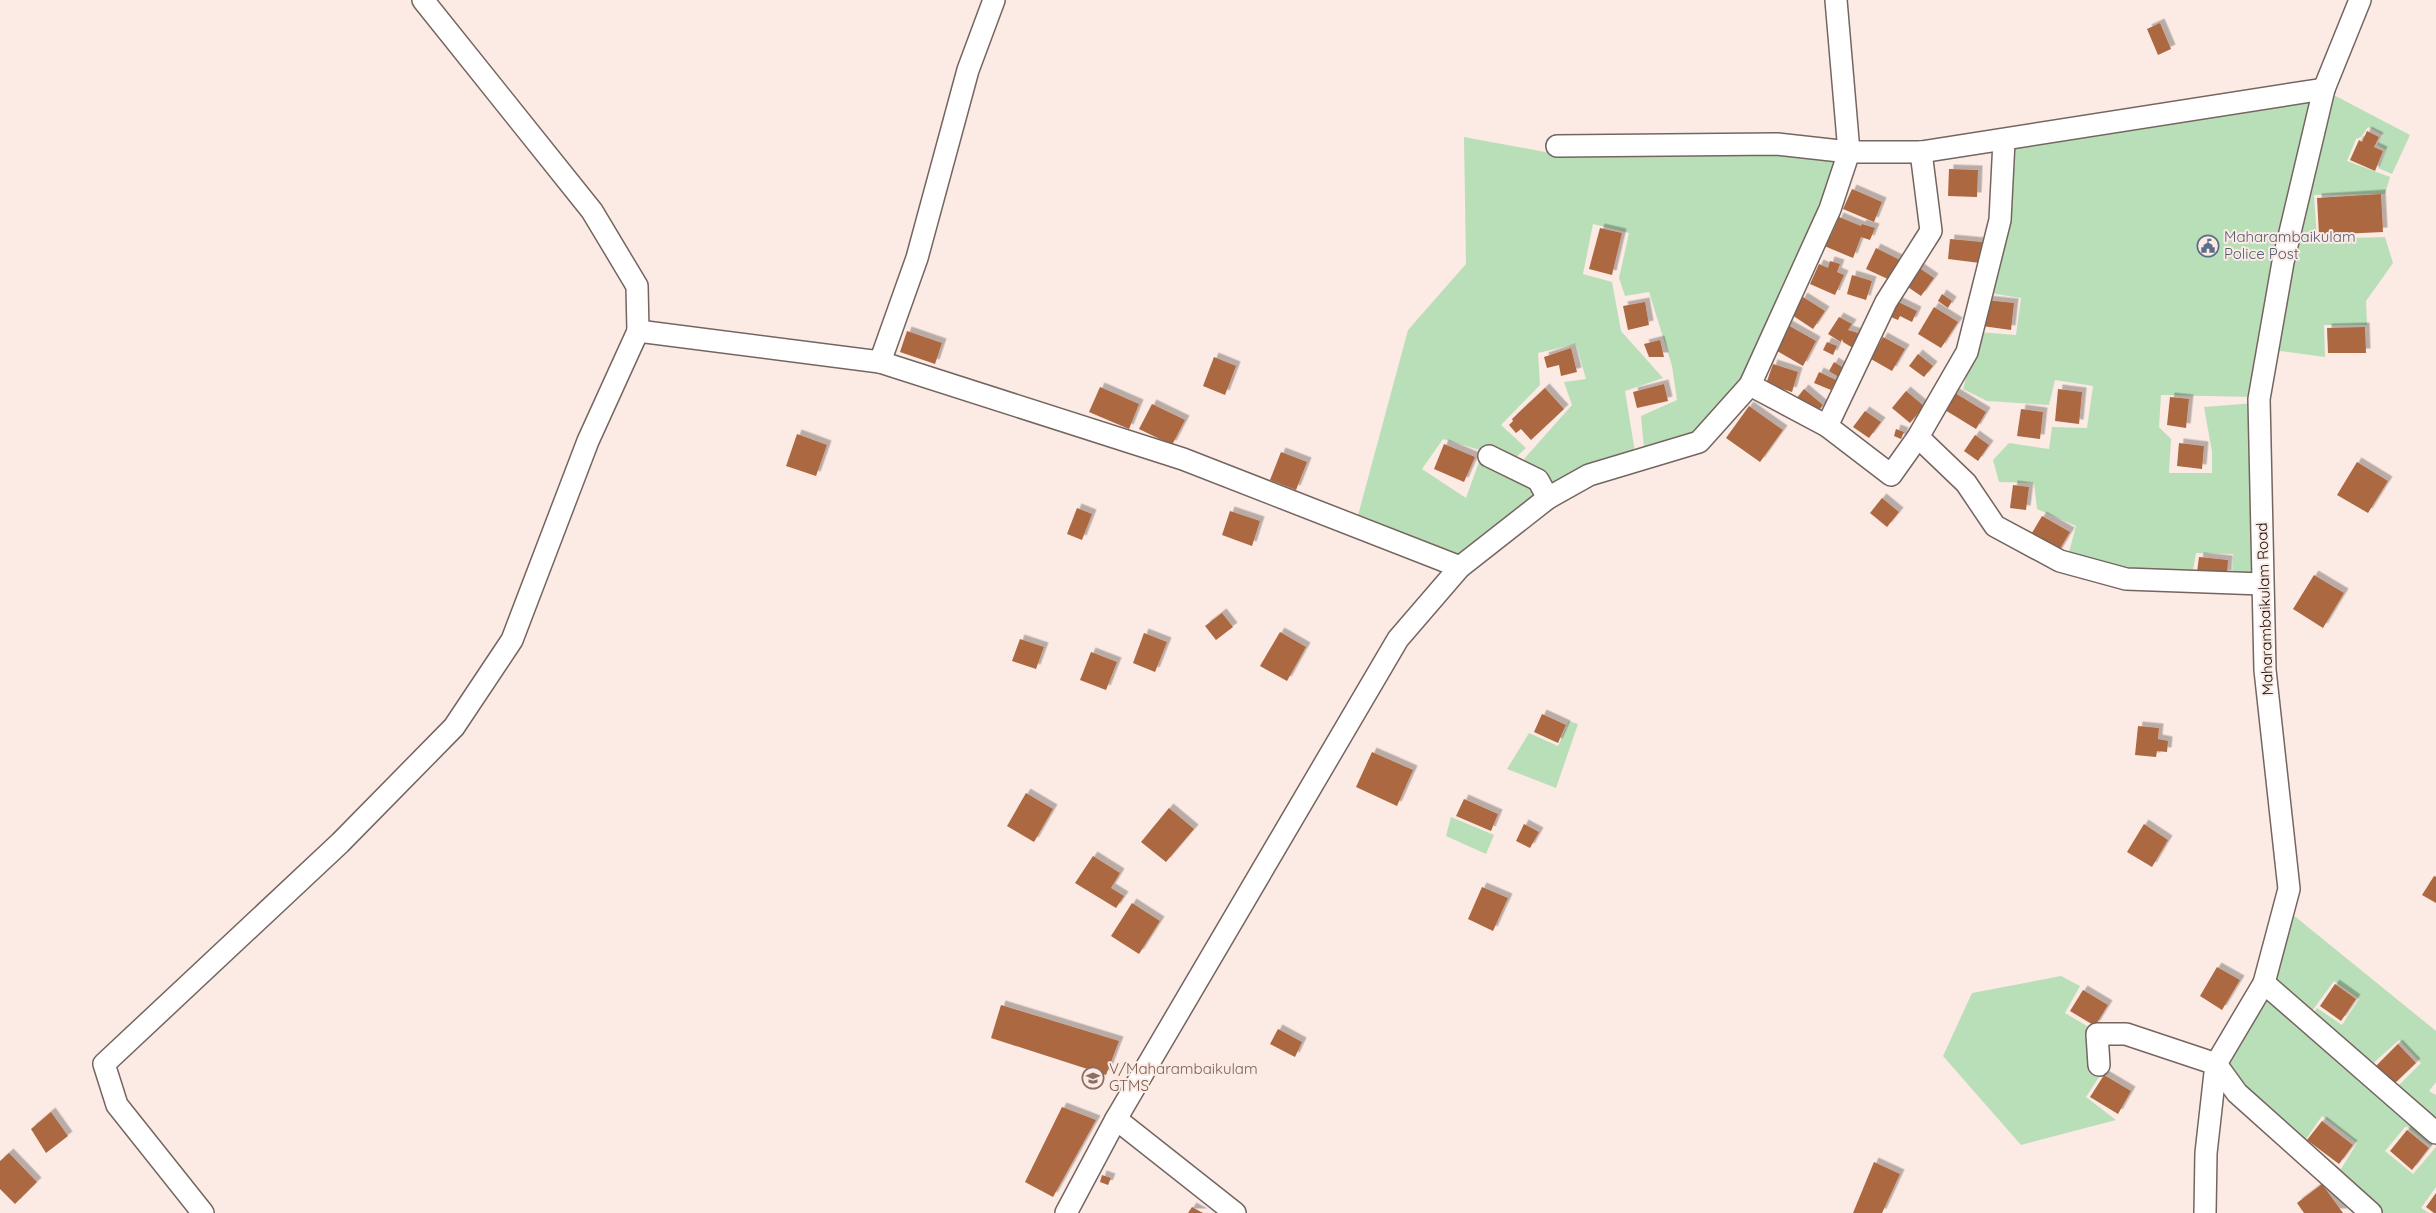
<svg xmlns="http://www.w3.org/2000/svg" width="2436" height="1213" viewBox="0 0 2436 1213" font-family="Quicksand,sans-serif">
<defs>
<filter id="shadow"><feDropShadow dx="4.5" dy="-4.5" stdDeviation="0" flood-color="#0004"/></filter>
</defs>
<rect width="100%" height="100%" fill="#fceae4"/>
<g fill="#b9dfb8">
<path d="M 2328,92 L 2410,135 L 2392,174 L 2378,168 L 2386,150 L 2377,145 L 2383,135 L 2368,127 L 2361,137 L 2356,139 L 2347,161 L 2390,177 L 2385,194 L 2314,195 L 2317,239 L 2385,237 L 2393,263 L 2366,301 L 2367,325 L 2324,325 L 2325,357 L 2272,350 Z"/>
<path d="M 2318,95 L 2255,397 L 2161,395 L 2159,427 L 2171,439 L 2169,473 L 2212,473 L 2212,452 L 2204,407 L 2255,403 L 2259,581 L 2232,580 L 2233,554 L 2196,553 L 2192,576 L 2128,573 L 2068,556 L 2076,526 L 2037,509 L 2034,483 L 1999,482 L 1993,460 L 2009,443 L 2049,449 L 2052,427 L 2087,428 L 2093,386 L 2055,380 L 2049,405 L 1987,401 L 1963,389 L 1978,332 L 2016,335 L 2021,298 L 1989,293 L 2008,145 Z"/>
<path d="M 1464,137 L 1556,154 L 1782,152 L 1839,160 L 1746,381 L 1697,434 L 1644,448 L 1641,416 L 1677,400 L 1672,366 L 1649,292 L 1625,296 L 1619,278 L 1629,233 L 1593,224 L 1583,274 L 1612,282 L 1621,331 L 1663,378 L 1625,391 L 1635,452 L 1552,492 L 1542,477 L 1524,459 L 1572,405 L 1564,382 L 1586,379 L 1576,344 L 1538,353 L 1540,385 L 1501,425 L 1526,448 L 1513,460 L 1443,439 L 1422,469 L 1466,498 L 1480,459 L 1517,473 L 1541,498 L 1461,560 L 1357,519 L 1408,330 L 1466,264 Z"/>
<path d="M 1569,721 L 1578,724 L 1556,788 L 1507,769 L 1529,733 L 1558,746 Z"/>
<path d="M 1451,817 L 1494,835 L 1486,854 L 1446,836 Z"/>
<path d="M 2287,910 L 2436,1031 L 2436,1082 L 2429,1091 L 2436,1095 L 2436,1129 L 2394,1090 L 2421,1063 L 2399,1040 L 2368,1068 L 2309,1020 L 2317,1008 L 2342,1025 L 2359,999 L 2334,981 L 2307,1018 L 2270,973 Z"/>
<path d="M 2061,976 L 2080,986 L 2065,1013 L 2092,1029 L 2101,1074 L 2086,1097 L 2116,1120 L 2021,1145 L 1943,1056 L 1972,993 Z"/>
<path d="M 2264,988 L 2436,1141 L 2431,1146 L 2406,1126 L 2385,1151 L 2413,1174 L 2436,1147 L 2436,1187 L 2421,1208 L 2429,1213 L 2375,1213 L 2306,1143 L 2341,1169 L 2357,1143 L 2322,1116 L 2300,1148 L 2218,1063 Z"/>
</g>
<g fill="#ac683f" filter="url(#shadow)">
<path d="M 2160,23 L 2171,49 L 2158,55 L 2147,29 Z"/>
<path d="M 2367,131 L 2379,137 L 2374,147 L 2383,151 L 2375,171 L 2350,160 L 2359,140 L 2362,142 Z"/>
<path d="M 1949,169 L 1978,170 L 1977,197 L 1948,196 Z"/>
<path d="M 1852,189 L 1882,202 L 1874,222 L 1843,209 Z"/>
<path d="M 2381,194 L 2383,232 L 2319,235 L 2317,198 Z"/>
<path d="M 1839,217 L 1861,226 L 1862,224 L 1875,228 L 1870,240 L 1861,237 L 1853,258 L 1822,245 L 1826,234 L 1831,236 Z"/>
<path d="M 1600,228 L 1622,233 L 1612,275 L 1589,269 Z"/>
<path d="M 1950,239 L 1982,242 L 1980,263 L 1948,259 Z"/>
<path d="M 1876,248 L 1900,260 L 1890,280 L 1866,269 Z"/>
<path d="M 1830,261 L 1840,264 L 1837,272 L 1844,275 L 1835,295 L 1810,284 L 1819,264 L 1828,268 Z"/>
<path d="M 1915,265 L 1934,278 L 1921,296 L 1902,283 Z"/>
<path d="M 1852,275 L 1872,281 L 1866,300 L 1847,294 Z"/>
<path d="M 1942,294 L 1952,301 L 1948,308 L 1938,301 Z"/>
<path d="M 1803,297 L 1825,311 L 1813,329 L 1792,315 Z"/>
<path d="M 1892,299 L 1917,311 L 1912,322 L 1900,316 L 1898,320 L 1884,314 Z"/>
<path d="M 1985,300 L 2014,303 L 2011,330 L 1982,326 Z"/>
<path d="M 1645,302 L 1649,325 L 1628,330 L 1623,306 Z"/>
<path d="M 1934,307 L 1958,322 L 1941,348 L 1918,334 Z"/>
<path d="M 1839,317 L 1852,324 L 1848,330 L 1861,334 L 1853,348 L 1843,342 L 1842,339 L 1841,342 L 1828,334 Z"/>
<path d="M 1786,324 L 1816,341 L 1803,366 L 1772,348 Z"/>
<path d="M 2365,327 L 2366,353 L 2328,353 L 2327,328 Z"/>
<path d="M 907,331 L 942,343 L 935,364 L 900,352 Z"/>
<path d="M 1883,337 L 1905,349 L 1892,371 L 1871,359 Z"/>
<path d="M 1660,340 L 1664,357 L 1649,357 L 1644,344 Z"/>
<path d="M 1827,342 L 1837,346 L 1833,355 L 1823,350 Z"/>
<path d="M 1571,348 L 1577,372 L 1561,376 L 1559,365 L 1547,368 L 1544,357 Z"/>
<path d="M 1918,354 L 1933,366 L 1924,377 L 1909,366 Z"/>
<path d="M 1214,357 L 1236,366 L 1225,395 L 1203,386 Z"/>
<path d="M 1834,362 L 1847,370 L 1842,379 L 1829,371 Z"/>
<path d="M 1773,364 L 1798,372 L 1792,392 L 1766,384 Z"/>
<path d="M 1819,372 L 1836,380 L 1831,390 L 1814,383 Z"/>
<path d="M 1664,384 L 1668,401 L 1637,408 L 1633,392 Z"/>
<path d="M 1100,387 L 1139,404 L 1129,429 L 1089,412 Z"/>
<path d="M 1545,388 L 1564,409 L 1531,440 L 1521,429 L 1516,433 L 1509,425 L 1513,421 L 1512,419 Z"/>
<path d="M 1804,389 L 1823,405 L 1815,415 L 1796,399 Z"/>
<path d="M 2058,389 L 2082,392 L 2079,424 L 2055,421 Z"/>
<path d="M 1906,391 L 1924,406 L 1910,423 L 1892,408 Z"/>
<path d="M 1955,393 L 1986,412 L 1976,429 L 1945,410 Z"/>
<path d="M 2170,397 L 2189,399 L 2186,428 L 2167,425 Z"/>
<path d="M 1152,404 L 1185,420 L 1172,445 L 1139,429 Z"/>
<path d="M 1749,406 L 1783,430 L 1760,462 L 1726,438 Z"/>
<path d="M 2021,409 L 2043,412 L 2040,439 L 2017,436 Z"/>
<path d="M 1865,411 L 1881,422 L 1869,438 L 1853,427 Z"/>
<path d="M 1896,429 L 1904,432 L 1901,439 L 1894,436 Z"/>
<path d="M 797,434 L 827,445 L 816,476 L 786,466 Z"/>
<path d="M 1975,435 L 1989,445 L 1978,461 L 1964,451 Z"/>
<path d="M 2179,443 L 2204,446 L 2202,469 L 2177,466 Z"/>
<path d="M 1444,444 L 1475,457 L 1464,482 L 1434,469 Z"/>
<path d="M 1281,452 L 1307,462 L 1296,490 L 1270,480 Z"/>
<path d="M 2357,462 L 2388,481 L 2368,513 L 2337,495 Z"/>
<path d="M 2013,485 L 2029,487 L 2026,510 L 2010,508 Z"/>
<path d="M 1882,498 L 1899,512 L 1887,527 L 1870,513 Z"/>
<path d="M 1077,508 L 1092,514 L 1082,540 L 1067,534 Z"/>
<path d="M 1230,511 L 1260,521 L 1252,546 L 1222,535 Z"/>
<path d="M 2042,516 L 2070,532 L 2057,554 L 2029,538 Z"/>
<path d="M 2199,557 L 2228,560 L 2227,575 L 2197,572 Z"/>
<path d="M 2314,575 L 2344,593 L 2323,628 L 2293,609 Z"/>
<path d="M 1222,613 L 1233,627 L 1216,640 L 1205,626 Z"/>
<path d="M 1280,632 L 1306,647 L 1287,681 L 1260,666 Z"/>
<path d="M 1144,633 L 1167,642 L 1155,672 L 1133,663 Z"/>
<path d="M 1020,639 L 1044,647 L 1036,669 L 1012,661 Z"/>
<path d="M 1091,652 L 1117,662 L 1106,690 L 1080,680 Z"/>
<path d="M 1542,714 L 1566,725 L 1558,743 L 1534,732 Z"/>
<path d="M 2138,726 L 2159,728 L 2158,739 L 2168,741 L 2167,752 L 2157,751 L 2156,757 L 2135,755 Z"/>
<path d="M 1372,752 L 1413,770 L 1397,806 L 1356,787 Z"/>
<path d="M 1026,793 L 1053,809 L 1034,842 L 1007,826 Z"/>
<path d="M 1464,799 L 1498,814 L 1491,831 L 1456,816 Z"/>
<path d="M 1169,808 L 1194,829 L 1166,862 L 1141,842 Z"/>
<path d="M 1524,824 L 1539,832 L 1530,848 L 1516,841 Z"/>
<path d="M 2144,824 L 2168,840 L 2152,867 L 2127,852 Z"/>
<path d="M 1093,856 L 1120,873 L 1111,888 L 1124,896 L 1116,908 L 1075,883 Z"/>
<path d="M 2434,876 L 2436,877 L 2436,903 L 2422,895 Z"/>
<path d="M 1482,887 L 1508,898 L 1493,931 L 1468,919 Z"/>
<path d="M 1132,903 L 1160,921 L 1139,954 L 1111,936 Z"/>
<path d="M 2217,967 L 2240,980 L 2222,1010 L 2200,996 Z"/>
<path d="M 2335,984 L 2356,999 L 2341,1021 L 2320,1006 Z"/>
<path d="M 2083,990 L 2108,1005 L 2095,1026 L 2070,1011 Z"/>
<path d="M 1001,1005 L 1119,1041 L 1106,1075 L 991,1038 Z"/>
<path d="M 1278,1029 L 1302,1042 L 1295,1057 L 1270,1044 Z"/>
<path d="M 2398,1044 L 2416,1063 L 2393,1085 L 2375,1067 Z"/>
<path d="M 2104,1075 L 2131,1091 L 2118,1114 L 2090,1097 Z"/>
<path d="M 1062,1107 L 1096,1120 L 1053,1197 L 1025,1182 Z"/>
<path d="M 51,1112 L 68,1136 L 46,1153 L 31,1129 Z"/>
<path d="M 2322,1121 L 2353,1145 L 2339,1164 L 2307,1140 Z"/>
<path d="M 2407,1130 L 2429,1148 L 2412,1170 L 2390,1151 Z"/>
<path d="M 9,1153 L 37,1182 L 15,1204 L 0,1189 L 0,1161 Z"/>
<path d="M 1874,1162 L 1900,1174 L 1882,1213 L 1853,1213 Z"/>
<path d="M 1102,1175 L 1111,1178 L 1108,1185 L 1100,1182 Z"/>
<path d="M 2322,1184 L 2343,1213 L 2304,1213 L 2297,1203 Z"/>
<path d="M 2436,1193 L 2436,1213 L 2434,1213 L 2426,1207 Z"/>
<path d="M 1192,1207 L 1203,1213 L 1188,1213 Z"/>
</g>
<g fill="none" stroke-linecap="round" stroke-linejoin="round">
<g stroke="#756560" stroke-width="24">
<g id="street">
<path d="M 423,0 L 592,211 L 637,286 L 638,331"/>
<path d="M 1557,146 L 1777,144 L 1849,152 L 1836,0"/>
<path d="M 880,362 L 917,258 L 968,70 L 994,0"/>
<path d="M 1750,385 L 1827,426 L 1891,475 L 1918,437 L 1967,352 L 2000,220 L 2004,141"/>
<path d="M 1827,426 L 1886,302 L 1931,231 L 1921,152"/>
<path d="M 1918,437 L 1966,483 L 1995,526 L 2060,561 L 2126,579 L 2262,584"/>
<path d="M 1489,456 L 1538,480 L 1548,498"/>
<path d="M 2264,983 L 2436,1133"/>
<path d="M 2099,1065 L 2097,1034 L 2126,1034 L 2216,1064 L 2237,1093 L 2371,1213"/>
<path d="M 1116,1119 L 1235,1213"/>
<path d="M 203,1213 L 117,1105 L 104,1064 L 340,843 L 454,727 L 512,640 L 588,441 L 638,331 L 880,362 L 1183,459 L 1460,567"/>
<path d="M 1066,1213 L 1116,1119 L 1398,639 L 1460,567 L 1548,498 L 1589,475 L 1699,442 L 1750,385 L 1830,209 L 1849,152 L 1921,152 L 2324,89"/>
<path d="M 2205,1213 L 2206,1153 L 2216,1064 L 2264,983 L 2289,889 L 2265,670 L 2259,399 L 2283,262 L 2324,89 L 2360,0"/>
</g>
</g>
<use href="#street" stroke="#fff" stroke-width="21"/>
</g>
<defs>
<g id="civic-ring" transform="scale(1.125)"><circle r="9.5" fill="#fceae4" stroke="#5c6f8a" stroke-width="1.5"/><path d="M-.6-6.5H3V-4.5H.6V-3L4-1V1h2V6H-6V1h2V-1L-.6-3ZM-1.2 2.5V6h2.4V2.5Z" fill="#5c6f8a"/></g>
<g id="school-ring" transform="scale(1.125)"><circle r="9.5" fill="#fceae4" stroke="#8d6e63" stroke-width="1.5"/><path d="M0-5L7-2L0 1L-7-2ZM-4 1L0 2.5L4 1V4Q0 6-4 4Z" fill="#8d6e63"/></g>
</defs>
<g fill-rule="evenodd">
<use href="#civic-ring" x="2208" y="246"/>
<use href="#school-ring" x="1093" y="1078"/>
</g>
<g text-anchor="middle" stroke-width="4" stroke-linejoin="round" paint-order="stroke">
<g font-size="15" fill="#4e5e75" stroke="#fceae4" text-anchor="start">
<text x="2224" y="242">Maharambaikulam<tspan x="2224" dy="17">Police Post</tspan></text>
</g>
<g font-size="15" fill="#110c0a" stroke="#fceae4">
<text transform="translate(2265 609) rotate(-92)" y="5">Maharambaikulam Road</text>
</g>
<g font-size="15" fill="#785e54" stroke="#fceae4" text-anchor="start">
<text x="1109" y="1074">V/Maharambaikulam<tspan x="1109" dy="17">GTMS</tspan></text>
</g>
</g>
</svg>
